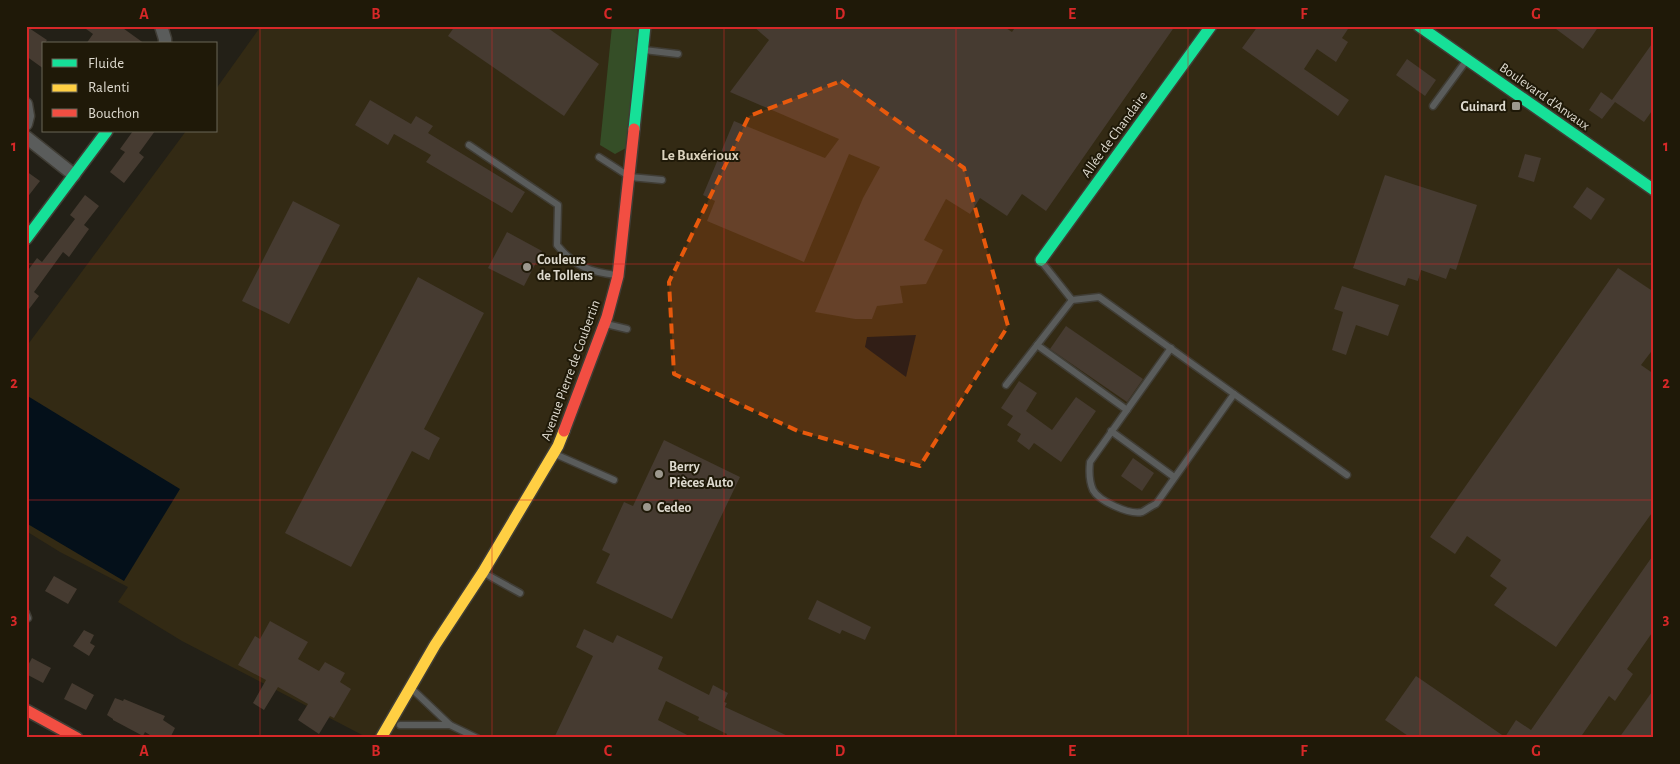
<svg xmlns="http://www.w3.org/2000/svg" width="1680" height="764" viewBox="0 0 1680 764" font-family="'Alegreya Sans',sans-serif">
<rect width="100%" height="100%" fill="#232017"/>
<path fill="#332a14" d="M 261,26 L 1654,26 L 1654,738 L 368,738 L 182,641 L 118,602 L 128,587 L 60,552 L 26,531 L 26,347 L 186,131 L 216,131 L 216,89 Z"/>
<path fill="#354e27" d="M 612,26 L 638,26 L 626,148 L 615,154 L 600,145 Z"/>
<g fill="#04101a">
<path d="M 916,335 L 906,377 L 865,347 L 867,337 Z"/>
<path d="M 26,395 L 180,489 L 124,581 L 26,523 Z"/>
</g>
<g fill="#463b31">
<path d="M 26,26 L 47,40 L 44,44 L 44,69 L 26,56 Z"/>
<path d="M 82,26 L 120,26 L 145,44 L 86,44 L 93,34 Z"/>
<path d="M 455,26 L 545,26 L 599,64 L 564,116 L 448,36 Z"/>
<path d="M 753,26 L 1003,26 L 1012,32 L 1016,26 L 1175,26 L 1046,211 L 1022,194 L 1007,216 L 980,198 L 970,214 L 946,199 L 924,240 L 943,250 L 926,284 L 900,286 L 903,303 L 877,306 L 872,319 L 855,319 L 815,312 L 863,198 L 880,167 L 849,154 L 804,262 L 707,221 L 715,201 L 703,195 L 734,121 L 825,158 L 839,139 L 730,92 L 769,40 Z"/>
<path d="M 1258,26 L 1350,26 L 1342,38 L 1348,42 L 1336,62 L 1317,49 L 1304,69 L 1349,100 L 1338,116 L 1242,48 Z"/>
<path d="M 1552,26 L 1599,26 L 1583,49 Z"/>
<path d="M 1654,41 L 1654,108 L 1644,122 L 1615,102 L 1602,119 L 1589,110 L 1601,92 L 1612,100 Z"/>
<path d="M 1407,59 L 1436,80 L 1425,96 L 1396,75 Z"/>
<path d="M 370,100 L 411,124 L 416,116 L 433,126 L 428,133 L 525,192 L 512,213 L 426,162 L 431,155 L 394,134 L 388,145 L 355,125 Z"/>
<path d="M 133,131 L 155,131 L 139,153 L 144,157 L 124,183 L 110,172 L 125,152 L 120,149 Z"/>
<path d="M 1525,154 L 1541,158 L 1534,182 L 1518,177 Z"/>
<path d="M 26,171 L 40,181 L 26,199 Z"/>
<path d="M 1385,175 L 1477,205 L 1456,270 L 1450,268 L 1446,279 L 1421,270 L 1418,281 L 1408,278 L 1405,286 L 1353,268 Z"/>
<path d="M 1587,187 L 1605,199 L 1591,220 L 1573,207 Z"/>
<path d="M 85,195 L 99,206 L 84,225 L 89,229 L 69,257 L 63,252 L 34,292 L 39,296 L 26,313 L 26,273 L 37,258 L 42,262 L 75,219 L 70,215 Z"/>
<path d="M 293,201 L 340,225 L 289,324 L 242,301 Z"/>
<path d="M 507,232 L 542,251 L 524,286 L 488,268 Z"/>
<path d="M 1618,268 L 1654,292 L 1654,348 L 1641,365 L 1654,374 L 1654,510 L 1556,647 L 1494,605 L 1507,588 L 1490,576 L 1501,560 L 1467,536 L 1455,554 L 1430,537 Z"/>
<path d="M 418,277 L 484,313 L 424,429 L 440,438 L 434,449 L 429,460 L 412,451 L 351,567 L 285,533 Z"/>
<path d="M 1342,286 L 1399,305 L 1388,336 L 1356,325 L 1346,355 L 1332,350 L 1343,312 L 1334,309 Z"/>
<path d="M 1066,326 L 1143,379 L 1127,402 L 1050,349 Z"/>
<path d="M 1019,381 L 1037,393 L 1026,411 L 1052,430 L 1076,397 L 1096,411 L 1061,462 L 1034,443 L 1029,450 L 1017,441 L 1021,434 L 1007,425 L 1013,416 L 1001,408 Z"/>
<path d="M 664,440 L 740,477 L 672,619 L 596,583 L 610,554 L 602,550 L 624,502 L 633,506 Z"/>
<path d="M 1133,458 L 1154,473 L 1142,491 L 1121,476 Z"/>
<path d="M 1654,554 L 1654,630 L 1627,669 L 1633,674 L 1615,701 L 1609,696 L 1580,738 L 1411,738 L 1385,720 L 1416,676 L 1505,737 L 1516,720 L 1531,730 Z"/>
<path d="M 54,576 L 77,589 L 68,604 L 45,591 Z"/>
<path d="M 817,600 L 871,627 L 865,640 L 842,630 L 840,634 L 808,619 Z"/>
<path d="M 270,621 L 308,642 L 298,659 L 319,671 L 325,662 L 345,673 L 340,682 L 351,689 L 334,718 L 330,716 L 319,734 L 298,720 L 308,704 L 278,687 L 264,710 L 253,703 L 266,680 L 238,665 L 255,636 L 260,639 Z"/>
<path d="M 584,629 L 613,643 L 617,635 L 663,657 L 658,669 L 709,695 L 713,685 L 728,693 L 724,702 L 727,703 L 725,707 L 792,738 L 725,738 L 727,734 L 698,720 L 699,717 L 666,701 L 658,720 L 693,738 L 554,738 L 593,656 L 576,647 Z"/>
<path d="M 84,630 L 94,635 L 90,643 L 95,646 L 89,656 L 73,646 Z"/>
<path d="M 32,658 L 51,668 L 43,683 L 26,674 L 26,669 Z"/>
<path d="M 72,683 L 94,695 L 86,710 L 64,699 Z"/>
<path d="M 1654,689 L 1654,738 L 1619,738 Z"/>
<path d="M 115,698 L 123,701 L 124,699 L 165,716 L 163,720 L 175,728 L 170,738 L 155,738 L 145,732 L 143,736 L 113,720 L 113,719 L 107,715 Z"/>
</g>
<g fill="none" stroke-linecap="round" stroke-linejoin="round">
<g stroke="#403d35" stroke-width="9">
<g id="lane">
<path d="M 644,50 L 678,54"/>
<path d="M 1433,106 L 1466,61"/>
<path d="M 469,145 L 558,205 L 557,245 C 574,266 590,272 616,275"/>
<path d="M 599,157 L 630,177 L 662,180"/>
<path d="M 1041,261 L 1072,300 L 1099,297 L 1347,475"/>
<path d="M 606,324 L 627,329"/>
<path d="M 1037,345 L 1127,410"/>
<path d="M 1171,348 L 1090,462 C 1089,471 1089,481 1093,490 C 1099,501 1129,515 1142,512 C 1146,510 1151,506 1156,504 L 1234,394"/>
<path d="M 1006,385 L 1072,300"/>
<path d="M 1111,431 L 1174,477"/>
<path d="M 555,454 L 614,480"/>
<path d="M 484,573 L 520,593"/>
<path d="M 26,613 L 28,618"/>
<path d="M 411,688 L 450,725 L 477,738"/>
<path d="M 400,725 L 450,725"/>
</g>
</g>
<g stroke="#403d35" stroke-width="15">
<g id="street">
<path d="M 161,26 L 165,39 L 165,44"/>
<path d="M 26,104 L 28,116 L 26,124"/>
<path d="M 26,137 L 74,175"/>
</g>
</g>
<g stroke="#403d35" stroke-width="14">
<g id="fast">
<path d="M 1419,26 L 1654,190"/>
<path d="M 634,129 L 645,26"/>
<path d="M 26,239 L 107,131"/>
<path d="M 1041,260 L 1211,26"/>
</g>
</g>
<g stroke="#403d35" stroke-width="14">
<path id="slow" d="M 381,738 L 435,645 L 483,572 L 558,446 L 564,431"/>
</g>
<g stroke="#403d35" stroke-width="14">
<g id="jam">
<path d="M 564,431 L 607,317 L 618,276 L 634,129"/>
<path d="M 26,710 L 77,738"/>
</g>
</g>
<use href="#lane" stroke="#5a5c5b" stroke-width="6"/>
<use href="#street" stroke="#5a5c5b" stroke-width="12"/>
<use href="#fast" stroke="#16e098" stroke-width="11"/>
<use href="#slow" stroke="#ffcf43" stroke-width="11"/>
<use href="#jam" stroke="#f24e42" stroke-width="11"/>
</g>
<path fill="#e8590c" fill-opacity="0.2" stroke="#e8590c" stroke-width="4" stroke-dasharray="10 6" stroke-linejoin="round" d="M 841,81 L 964,168 L 1008,326 L 920,466 L 798,431 L 674,374 L 669,282 L 749,116 Z"/>
<path fill="none" stroke="#d62828" stroke-width="1" stroke-opacity="0.55" d="M 260,26 L 260,738M 492,26 L 492,738M 724,26 L 724,738M 956,26 L 956,738M 1188,26 L 1188,738M 1420,26 L 1420,738M 26,264 L 1654,264M 26,500 L 1654,500"/>
<g fill="#9c988e" stroke="#1f1908" stroke-width="2">
<rect x="1511" y="101" width="10" height="10" rx="2.5"/>
<circle cx="527" cy="267" r="5"/>
<circle cx="659" cy="474" r="5"/>
<circle cx="647" cy="507" r="5"/>
</g>
<g text-anchor="middle" stroke-width="4" stroke-linejoin="round" paint-order="stroke">
<g font-size="14" fill="#ddd9ce" stroke="#1f1908">
<text transform="translate(1545 96) rotate(35)" y="5">Boulevard d'Anvaux</text>
<text transform="translate(1114 134) rotate(-54)" y="5">Allée de Chandaire</text>
<text transform="translate(570 370) rotate(-70)" y="5">Avenue Pierre de Coubertin</text>
</g>
<g font-size="14" font-weight="bold" fill="#ddd9ce" stroke="#1f1908" text-anchor="start">
<text x="1506" y="111" text-anchor="end">Guinard</text>
<text x="537" y="264">Couleurs<tspan x="537" dy="16">de Tollens</tspan></text>
<text x="669" y="471">Berry<tspan x="669" dy="16">Pièces Auto</tspan></text>
<text x="657" y="512">Cedeo</text>
</g>
<g font-size="15" font-weight="bold" fill="#dbd2bd" stroke="#1f1908">
<text x="700" y="160">Le Buxérioux</text>
</g>
</g>
<rect width="1680" height="764" fill="none" stroke="#1f1908" stroke-width="55"/>
<rect x="42" y="42" width="175" height="90" fill="#1f1908" stroke="#6b6657"/>
<rect x="52" y="59" width="25" height="8" fill="#16e098" stroke="#6b6657"/>
<text x="88" y="68" font-size="15" fill="#ddd9ce">Fluide</text>
<rect x="52" y="84" width="25" height="8" fill="#ffcf43" stroke="#6b6657"/>
<text x="88" y="92" font-size="15" fill="#ddd9ce">Ralenti</text>
<rect x="52" y="109" width="25" height="8" fill="#f24e42" stroke="#6b6657"/>
<text x="88" y="118" font-size="15" fill="#ddd9ce">Bouchon</text>
<rect x="28" y="28" width="1624" height="708" fill="none" stroke="#d62828" stroke-width="2"/>
<g font-size="16" text-anchor="middle" font-weight="bold" fill="#d62828">
<text x="144" y="19">A</text>
<text x="376" y="19">B</text>
<text x="608" y="19">C</text>
<text x="840" y="19">D</text>
<text x="1072" y="19">E</text>
<text x="1304" y="19">F</text>
<text x="1536" y="19">G</text>
<text x="14" y="151">1</text>
<text x="1666" y="151">1</text>
<text x="14" y="388">2</text>
<text x="1666" y="388">2</text>
<text x="14" y="624">3</text>
<text x="1666" y="624">3</text>
<text x="144" y="756">A</text>
<text x="376" y="756">B</text>
<text x="608" y="756">C</text>
<text x="840" y="756">D</text>
<text x="1072" y="756">E</text>
<text x="1304" y="756">F</text>
<text x="1536" y="756">G</text>
</g>
</svg>
